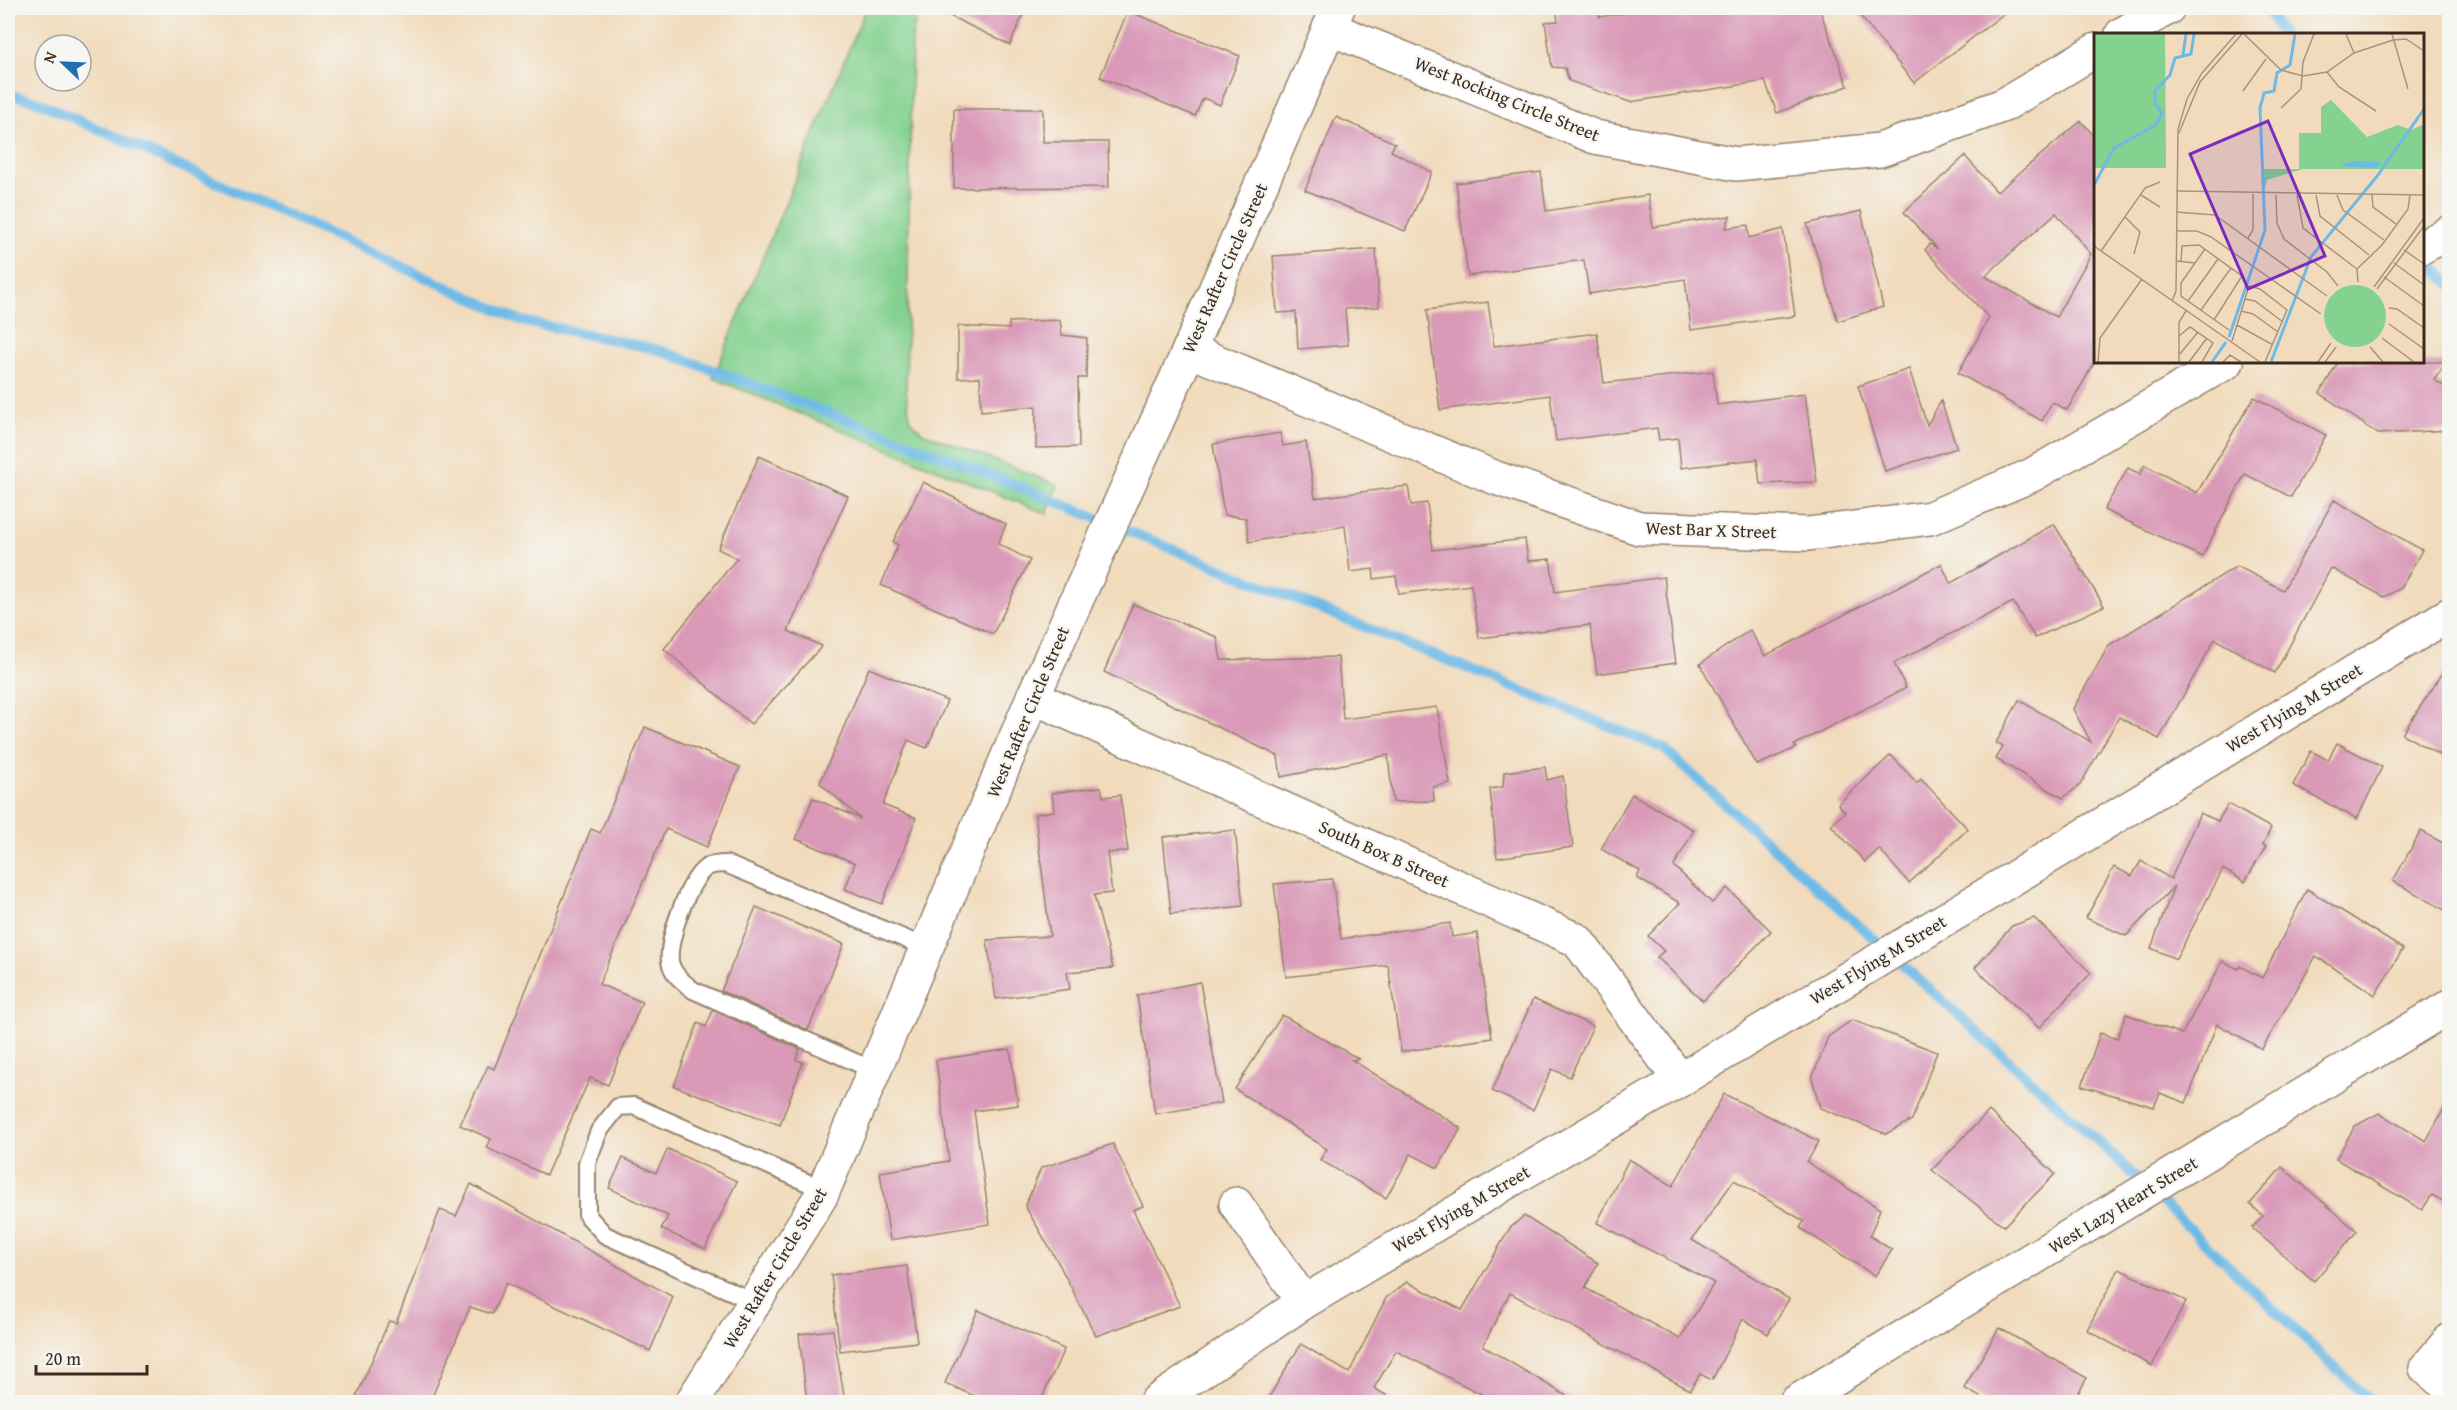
<svg xmlns="http://www.w3.org/2000/svg" width="2457" height="1410" viewBox="0 0 2457 1410" font-family="'Gentium Book Plus',serif">
<rect width="100%" height="100%" fill="#f6f6f2"/>
<filter id="ink" filterUnits="userSpaceOnUse"><feTurbulence type="fractalNoise" baseFrequency=".0167" numOctaves="2"/><feDisplacementMap in="SourceGraphic" scale="12" xChannelSelector="R" yChannelSelector="G"/><feConvolveMatrix kernelMatrix="1 2 1 2 8 2 1 2 1" color-interpolation-filters="sRGB"/></filter>
<filter id="wash" filterUnits="userSpaceOnUse"><feTurbulence type="fractalNoise" baseFrequency=".008" numOctaves="4" result="noise"/><feDisplacementMap in="SourceGraphic" scale="24" xChannelSelector="R" yChannelSelector="G"/><feGaussianBlur stdDeviation="1.35" result="paint"/><feColorMatrix in="noise" values="0 0 0 0 0 0 0 0 0 0 0 0 0 0 0 0 0 1.4 0 .05"/><feComposite in="paint" operator="in"/></filter>
<g filter="url(#wash)">
<rect width="100%" height="100%" fill="#f1dbbc"/>
<path fill="#84d190" stroke="#607e57" stroke-width="1.5" d="M 866,8 L 918,8 L 912,38 L 906,390 L 910,420 L 922,432 L 1058,485 L 1047,514 L 713,378 Z"/>
<g fill="none" stroke-linecap="round" stroke-linejoin="round">
<g stroke="#6dbae7" stroke-width="10">
<path d="M 2266,8 L 2282,34"/>
<path d="M 8,94 L 36,101 L 522,321 L 656,349 L 946,457 L 1663,748 L 2102,1145 L 2371,1402"/>
<path d="M 2422,255 L 2450,284"/>
</g>
</g>
<g id="blocks">
<g fill="#d999b7" fill-rule="evenodd">
<path d="M 933,8 L 1026,8 L 1010,45 Z"/>
<path d="M 1556,8 L 1599,8 L 1599,17 L 1660,8 L 1819,8 L 1848,86 L 1777,113 L 1765,81 L 1630,102 L 1569,81 L 1565,68 L 1552,67 L 1545,22 L 1558,21 Z"/>
<path d="M 1854,8 L 2011,8 L 1914,83 Z"/>
<path d="M 1128,11 L 1240,56 L 1220,105 L 1203,98 L 1195,116 L 1100,77 Z"/>
<path d="M 954,109 L 1043,109 L 1043,142 L 1108,142 L 1109,187 L 954,188 Z"/>
<path d="M 1336,117 L 1395,143 L 1391,151 L 1432,172 L 1405,231 L 1305,190 Z"/>
<path d="M 2081,121 L 2096,138 L 2096,360 L 2067,410 L 2052,402 L 2042,421 L 1958,373 L 1989,318 L 1925,250 L 1930,244 L 1938,249 L 1904,212 L 1965,156 L 1997,192 ZM 2056,213 L 2091,254 L 2056,317 L 1985,276 Z"/>
<path d="M 1541,172 L 1546,211 L 1648,195 L 1653,227 L 1730,216 L 1726,228 L 1748,225 L 1749,238 L 1783,229 L 1795,316 L 1691,330 L 1685,279 L 1589,294 L 1584,260 L 1468,276 L 1456,183 Z"/>
<path d="M 1861,211 L 1883,307 L 1838,321 L 1807,224 Z"/>
<path d="M 1376,249 L 1379,307 L 1345,309 L 1348,345 L 1298,349 L 1296,312 L 1277,313 L 1273,256 Z"/>
<path d="M 1488,302 L 1494,346 L 1597,333 L 1604,383 L 1713,371 L 1717,405 L 1805,394 L 1817,482 L 1760,484 L 1757,459 L 1681,468 L 1678,438 L 1659,440 L 1657,428 L 1556,441 L 1550,395 L 1440,410 L 1427,310 Z"/>
<path d="M 1060,320 L 1062,335 L 1087,338 L 1086,378 L 1078,378 L 1079,447 L 1036,448 L 1036,406 L 981,411 L 980,377 L 958,378 L 958,326 L 1009,329 L 1009,322 Z"/>
<path d="M 2338,362 L 2447,362 L 2434,380 L 2450,390 L 2450,430 L 2378,434 L 2320,393 Z"/>
<path d="M 1909,369 L 1927,425 L 1941,401 L 1957,448 L 1885,471 L 1858,386 Z"/>
<path d="M 2254,397 L 2326,435 L 2291,497 L 2245,474 L 2202,557 L 2104,510 L 2128,468 L 2140,474 L 2145,465 L 2197,493 Z"/>
<path d="M 1280,433 L 1283,446 L 1306,442 L 1315,498 L 1408,486 L 1411,505 L 1427,503 L 1433,550 L 1525,539 L 1528,561 L 1550,559 L 1555,592 L 1664,577 L 1676,663 L 1597,674 L 1590,625 L 1479,638 L 1471,585 L 1399,594 L 1396,576 L 1374,579 L 1373,569 L 1350,572 L 1345,526 L 1249,542 L 1246,518 L 1224,515 L 1213,444 Z"/>
<path d="M 759,456 L 848,496 L 788,631 L 822,646 L 751,724 L 664,649 L 737,558 L 718,549 Z"/>
<path d="M 923,482 L 1006,524 L 998,544 L 1030,560 L 993,634 L 881,585 L 898,545 L 893,542 Z"/>
<path d="M 2334,500 L 2422,550 L 2401,588 L 2384,597 L 2331,568 L 2275,673 L 2215,639 L 2159,739 L 2119,717 L 2080,785 L 2063,798 L 1996,759 L 2003,747 L 1996,743 L 2019,700 L 2091,742 L 2073,709 L 2109,645 L 2237,566 L 2283,590 Z"/>
<path d="M 2054,524 L 2104,606 L 2035,638 L 2013,602 L 1894,663 L 1906,688 L 1794,745 L 1796,748 L 1757,765 L 1700,664 L 1750,630 L 1765,656 L 1941,564 L 1951,583 Z"/>
<path d="M 1133,604 L 1217,637 L 1221,660 L 1338,657 L 1343,719 L 1437,707 L 1450,783 L 1433,787 L 1434,801 L 1393,802 L 1388,755 L 1281,777 L 1278,756 L 1104,672 Z"/>
<path d="M 2450,662 L 2450,761 L 2402,734 Z"/>
<path d="M 869,668 L 947,701 L 927,748 L 908,740 L 883,805 L 916,818 L 882,904 L 845,889 L 855,863 L 796,839 L 813,798 L 861,819 L 820,783 Z"/>
<path d="M 645,727 L 740,767 L 707,847 L 666,829 L 599,984 L 642,1002 L 608,1085 L 590,1078 L 546,1175 L 487,1148 L 491,1139 L 460,1125 L 488,1066 L 494,1069 L 591,829 L 600,833 Z"/>
<path d="M 2337,743 L 2382,767 L 2357,819 L 2293,785 L 2311,751 L 2328,760 Z"/>
<path d="M 1891,755 L 1917,783 L 1921,779 L 1968,829 L 1909,883 L 1879,849 L 1865,862 L 1831,825 L 1845,812 L 1838,804 Z"/>
<path d="M 1545,767 L 1547,780 L 1563,776 L 1573,847 L 1497,858 L 1490,789 L 1503,787 L 1504,772 Z"/>
<path d="M 1101,787 L 1103,797 L 1120,795 L 1128,851 L 1107,853 L 1112,893 L 1094,895 L 1113,968 L 1067,972 L 1070,989 L 996,999 L 987,940 L 1050,936 L 1035,814 L 1054,811 L 1052,793 Z"/>
<path d="M 1632,794 L 1694,830 L 1674,866 L 1712,903 L 1727,888 L 1771,931 L 1703,1001 L 1657,957 L 1664,951 L 1648,936 L 1680,903 L 1637,878 L 1640,871 L 1601,849 Z"/>
<path d="M 2228,804 L 2271,828 L 2263,845 L 2266,846 L 2245,882 L 2223,869 L 2176,959 L 2151,948 L 2174,886 L 2126,936 L 2086,918 L 2114,867 L 2132,876 L 2141,861 L 2171,879 L 2200,813 L 2218,821 Z"/>
<path d="M 1235,830 L 1243,906 L 1171,914 L 1163,837 Z"/>
<path d="M 2421,831 L 2450,847 L 2450,913 L 2393,881 Z"/>
<path d="M 1332,879 L 1341,939 L 1450,923 L 1452,937 L 1477,933 L 1492,1038 L 1401,1052 L 1388,965 L 1286,977 L 1274,884 Z"/>
<path d="M 2307,889 L 2403,949 L 2375,995 L 2316,956 L 2262,1049 L 2217,1024 L 2186,1103 L 2160,1093 L 2154,1107 L 2082,1086 L 2100,1033 L 2117,1039 L 2126,1014 L 2182,1034 L 2223,961 L 2238,969 L 2240,966 L 2262,978 Z"/>
<path d="M 756,907 L 844,944 L 808,1030 L 721,991 Z"/>
<path d="M 2034,918 L 2091,973 L 2039,1028 L 1975,968 L 2012,926 Z"/>
<path d="M 1200,982 L 1222,1103 L 1155,1114 L 1137,995 Z"/>
<path d="M 1533,999 L 1593,1026 L 1570,1077 L 1552,1069 L 1533,1110 L 1492,1091 Z"/>
<path d="M 713,1010 L 800,1049 L 796,1060 L 803,1062 L 780,1125 L 674,1086 L 698,1023 L 706,1027 Z"/>
<path d="M 1282,1015 L 1359,1059 L 1352,1060 L 1461,1128 L 1438,1168 L 1411,1154 L 1386,1198 L 1320,1160 L 1327,1149 L 1235,1089 Z"/>
<path d="M 1852,1020 L 1937,1052 L 1912,1120 L 1886,1134 L 1820,1108 L 1812,1078 L 1828,1037 Z"/>
<path d="M 1010,1049 L 1018,1105 L 974,1111 L 990,1224 L 890,1240 L 880,1172 L 949,1161 L 936,1060 Z"/>
<path d="M 1724,1094 L 1819,1141 L 1807,1162 L 1880,1209 L 1870,1236 L 1892,1250 L 1875,1276 L 1800,1228 L 1804,1221 L 1734,1180 L 1692,1240 L 1789,1299 L 1768,1334 L 1743,1319 L 1712,1380 L 1700,1374 L 1690,1390 L 1510,1293 L 1483,1346 L 1577,1402 L 1497,1402 L 1396,1351 L 1374,1388 L 1397,1402 L 1266,1402 L 1301,1344 L 1349,1373 L 1386,1298 L 1407,1282 L 1462,1310 L 1510,1228 L 1524,1216 L 1598,1263 L 1585,1288 L 1680,1339 L 1714,1283 L 1597,1223 L 1629,1159 L 1673,1186 Z"/>
<path d="M 2450,1098 L 2450,1205 L 2432,1195 L 2422,1210 L 2336,1159 L 2355,1126 L 2379,1113 L 2426,1141 Z"/>
<path d="M 1989,1111 L 2055,1174 L 2004,1226 L 1932,1170 Z"/>
<path d="M 1113,1144 L 1143,1206 L 1133,1210 L 1180,1306 L 1096,1336 L 1059,1264 L 1025,1206 L 1041,1168 Z"/>
<path d="M 668,1149 L 737,1181 L 705,1249 L 661,1229 L 668,1216 L 609,1188 L 623,1158 L 656,1173 Z"/>
<path d="M 2282,1167 L 2357,1231 L 2314,1281 L 2252,1228 L 2263,1216 L 2250,1204 Z"/>
<path d="M 471,1184 L 673,1297 L 650,1351 L 506,1283 L 492,1314 L 470,1307 L 430,1402 L 354,1402 L 389,1321 L 396,1323 L 440,1210 L 456,1216 Z"/>
<path d="M 907,1266 L 917,1342 L 840,1351 L 831,1275 Z"/>
<path d="M 2119,1269 L 2186,1301 L 2152,1366 L 2087,1330 Z"/>
<path d="M 978,1310 L 1064,1349 L 1040,1402 L 988,1402 L 945,1383 Z"/>
<path d="M 1999,1328 L 2087,1378 L 2073,1402 L 1989,1402 L 1964,1388 Z"/>
<path d="M 833,1330 L 845,1402 L 807,1402 L 799,1334 Z"/>
</g>
</g>
</g>
<g filter="url(#ink)">
<use href="#blocks" fill-opacity="0" stroke="#96826d" stroke-width="1.5"/>
<g fill="none" stroke-linecap="round" stroke-linejoin="round">
<g stroke="#96826d" stroke-width="20">
<g id="lane">
<path d="M 875,1071 L 693,990 C 683,982 672,974 670,961 C 667,940 689,878 707,867 C 713,864 720,864 726,864 L 927,948"/>
<path d="M 755,1302 L 605,1235 L 587,1215 L 587,1163 L 599,1131 L 618,1107 L 634,1106 L 824,1190"/>
</g>
</g>
<g stroke="#96826d" stroke-width="36">
<g id="street">
<path d="M 1329,28 L 1595,137 L 1736,164 L 1880,150 L 2004,105 L 2096,50"/>
<path d="M 2122,34 L 2168,8"/>
<path d="M 2422,247 L 2450,232"/>
<path d="M 1189,350 L 1496,478 L 1639,528 L 1808,534 L 1930,518 L 2032,475 L 2227,362"/>
<path d="M 1033,697 L 1577,940 L 1680,1080"/>
<path d="M 1236,1204 L 1304,1302"/>
<path d="M 2450,1340 L 2426,1368 L 2450,1388"/>
<path d="M 692,1402 L 821,1196 L 1033,697 L 1189,350 L 1338,8"/>
<path d="M 1156,1402 L 1304,1302 L 1680,1080 L 2450,614"/>
<path d="M 1796,1402 L 2450,1006"/>
</g>
</g>
<use href="#lane" stroke="#fff" stroke-width="16"/>
<use href="#street" stroke="#fff" stroke-width="33"/>
</g>
</g>
<g text-anchor="middle" stroke-width="4.5" stroke-linejoin="round" paint-order="stroke">
<g font-size="18" fill="#3b2a1e" stroke="#f6f6f2">
<text transform="translate(1507 99) rotate(22)" y="6">West Rocking Circle Street</text>
<text transform="translate(1225 268) rotate(-66)" y="6">West Rafter Circle Street</text>
<text transform="translate(1711 530) rotate(2)" y="6">West Bar X Street</text>
<text transform="translate(2294 708) rotate(-31)" y="6">West Flying M Street</text>
<text transform="translate(1028 712) rotate(-67)" y="6">West Rafter Circle Street</text>
<text transform="translate(1384 854) rotate(24)" y="6">South Box B Street</text>
<text transform="translate(1878 960) rotate(-31)" y="6">West Flying M Street</text>
<text transform="translate(2123 1205) rotate(-31)" y="6">West Lazy Heart Street</text>
<text transform="translate(1461 1209) rotate(-30)" y="6">West Flying M Street</text>
<text transform="translate(775 1268) rotate(-59)" y="6">West Rafter Circle Street</text>
</g>
</g>
<g transform="translate(2094 33)">
<rect width="330" height="330" fill="#f1dbbc"/>
<path d="M 0,1 L 71,1 L 72,135 L 0,135 ZM 237,67 L 273,104 L 304,92 L 317,97 L 330,91 L 330,136 L 209,136 L 173,147 L 170,158 L 169,136 L 205,136 L 205,100 L 227,100 L 227,74 ZM230 283a31 31 0 1 1 62 0a31 31 0 1 1-62 0Z" fill="#84d190"/>
<path d="M 258,128 L 287,129 L 287,131 L 281,135 L 245,133 Z" fill="#6dbae7"/>
<path fill="none" stroke="#6dbae7" stroke-width="3" d="M 89,22 L 92,1M 0,152 L 20,115 L 62,92 L 68,80 L 61,71 L 61,58 L 76,42 L 81,25 L 97,21 L 100,1M 135,304 L 171,197 L 166,75 L 170,60 L 180,58 L 183,40 L 196,32 L 201,1M 118,329 L 132,309M 177,329 L 217,224 L 284,142 L 330,76"/>
<path fill="none" stroke="#a8947d" stroke-width="1.5" d="M 150,1 L 187,37 L 209,43 L 233,39 L 260,20 L 299,7 L 312,6 L 330,18M 252,1 L 260,20M 298,1 L 314,56M 233,39 L 245,54 L 282,78M 149,58 L 172,26M 187,75 L 207,56 L 209,29 L 220,1M 85,100 L 106,49 L 148,1M 82,158 L 330,162M 47,162 L 66,174M 182,162 L 183,190 L 190,206 L 233,239 L 244,253M 203,162 L 209,195 L 263,236M 222,162 L 226,183 L 275,222M 243,162 L 249,177 L 290,207M 278,162 L 279,174 L 302,191M 82,179 L 121,182 L 233,263M 31,184 L 46,199 L 40,221M 83,198 L 103,198 L 117,204 L 227,281M 154,205 L 159,197 L 159,161M 0,213 L 166,329M 310,217 L 330,231M 7,218 L 51,155 L 66,149M 82,228 L 101,230 L 111,216M 87,228 L 88,213 L 105,212 L 148,243 L 120,287M 101,230 L 87,250 L 87,263 L 135,297M 300,230 L 330,252M 290,244 L 330,273M 264,249 L 263,236 L 288,212 L 314,176 L 316,162M 280,254 L 330,185M 283,256 L 330,193M 151,266 L 161,268 L 189,289M 78,268 L 82,258 L 84,96 L 93,66 L 108,40 L 142,1M 94,268 L 124,226M 295,275 L 303,276 L 330,295M 107,277 L 137,235M 147,278 L 159,281 L 184,299M 295,291 L 330,316M 143,292 L 179,312M 85,303 L 96,294 L 119,310 L 108,329M 288,305 L 320,329M 138,308 L 155,253 L 166,256 L 193,277 L 171,329M 276,314 L 289,329M 85,322 L 104,299M 4,329 L 6,305 L 48,246M 85,329 L 85,289 L 92,278M 95,329 L 113,305M 129,329 L 136,322 L 147,329M 224,329 L 237,310M 231,329 L 242,314"/>
<path fill="#7b2cbf" fill-opacity="0.15" stroke="#7b2cbf" stroke-width="3" d="M 174,88 L 231,223 L 154,256 L 96,121 Z"/>
<rect width="330" height="330" fill="none" stroke="#3b2a1e" stroke-width="3"/>
</g>
<rect width="2457" height="1410" fill="none" stroke="#f6f6f2" stroke-width="30"/>
<g transform="translate(63 63) rotate(293)"><circle r="28" fill="#f6f6f2" stroke="#aba49d" stroke-width="1.5"/>
<path d="M0-4.5L10 22L0 15L-10 22Z" fill="#1f6fb2"/>
<text y="-9" font-size="16" font-weight="bold" text-anchor="middle" fill="#3b2a1e">N</text>
</g>
<path d="M36 1365v9h111v-9" fill="none" stroke="#3b2a1e" stroke-width="3"/>
<text x="45" y="1365" font-size="18" fill="#3b2a1e" stroke="#f6f6f2" stroke-width="4.5" paint-order="stroke">20 m</text>
</svg>
